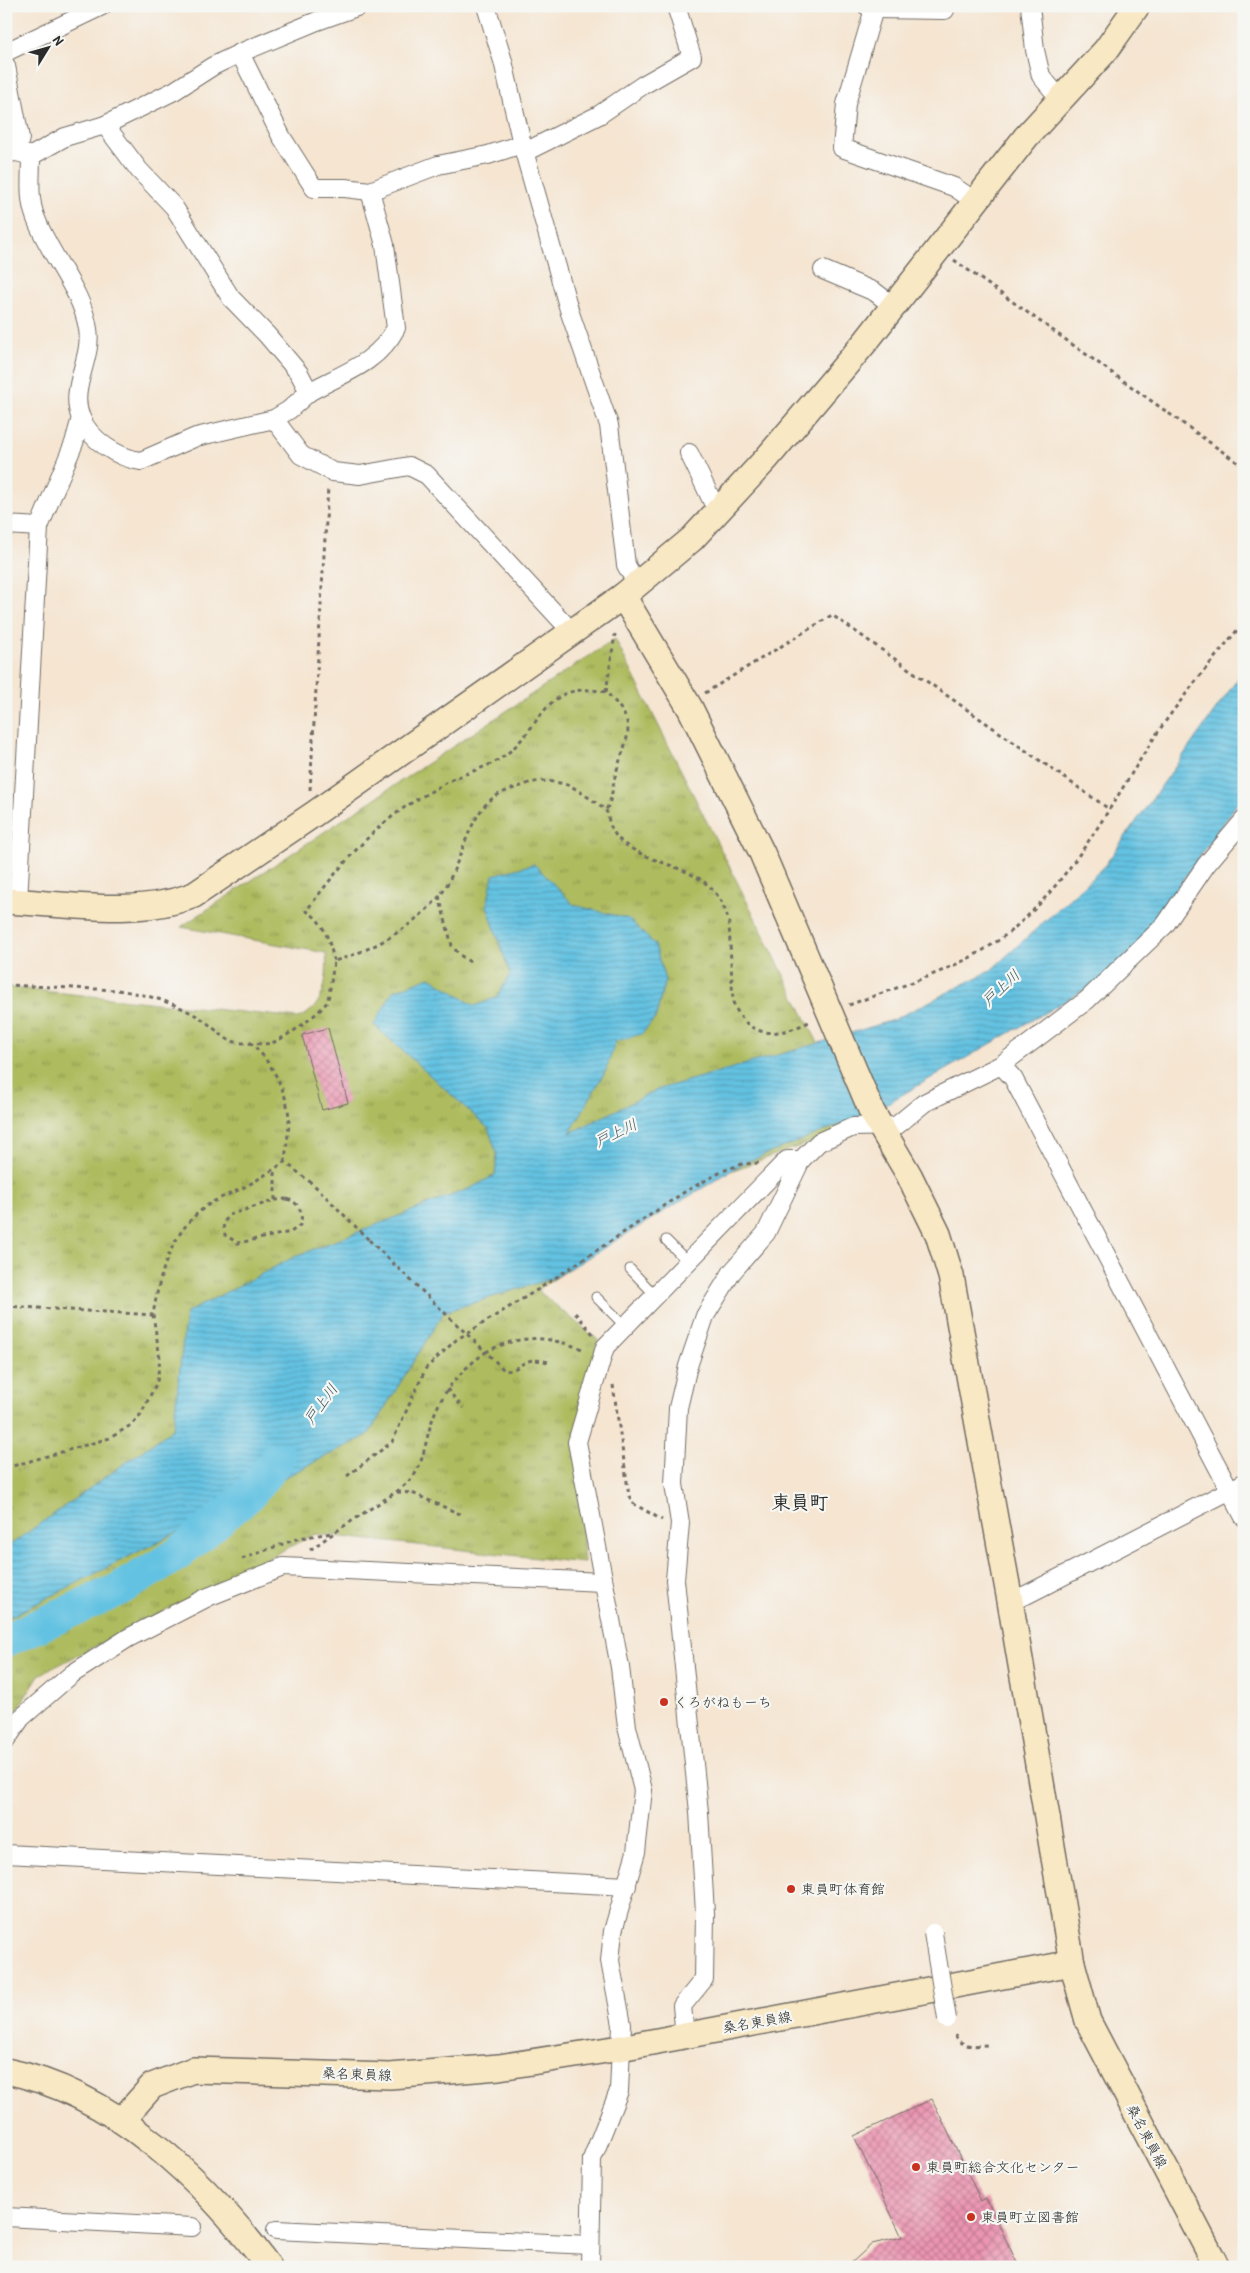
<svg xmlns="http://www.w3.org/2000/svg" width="1250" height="2273" viewBox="0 0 1250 2273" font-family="'Patrick Hand','Klee One',sans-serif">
<defs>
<pattern id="park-tufts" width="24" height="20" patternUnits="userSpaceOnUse" patternTransform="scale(1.25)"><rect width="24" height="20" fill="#aebc5e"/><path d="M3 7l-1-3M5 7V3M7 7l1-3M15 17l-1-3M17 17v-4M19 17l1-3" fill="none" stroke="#8e994e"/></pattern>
<pattern id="water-rules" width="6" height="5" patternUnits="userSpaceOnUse" patternTransform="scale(1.25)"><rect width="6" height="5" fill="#64c2e2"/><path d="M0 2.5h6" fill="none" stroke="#539eb7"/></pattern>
<pattern id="building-cross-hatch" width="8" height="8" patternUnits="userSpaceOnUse" patternTransform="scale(1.25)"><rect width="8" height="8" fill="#ec95b2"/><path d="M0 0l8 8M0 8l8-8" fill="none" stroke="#bf7a91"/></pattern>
</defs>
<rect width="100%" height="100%" fill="#f6f6f2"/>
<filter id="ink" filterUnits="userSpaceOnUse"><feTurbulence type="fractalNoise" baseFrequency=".02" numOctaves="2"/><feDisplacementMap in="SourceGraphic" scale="10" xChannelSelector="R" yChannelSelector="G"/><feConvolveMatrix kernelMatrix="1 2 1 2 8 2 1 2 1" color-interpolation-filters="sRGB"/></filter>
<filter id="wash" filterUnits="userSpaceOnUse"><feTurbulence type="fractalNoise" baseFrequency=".0096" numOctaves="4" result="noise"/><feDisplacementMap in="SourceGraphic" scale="20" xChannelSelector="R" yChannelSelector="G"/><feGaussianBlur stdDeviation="1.12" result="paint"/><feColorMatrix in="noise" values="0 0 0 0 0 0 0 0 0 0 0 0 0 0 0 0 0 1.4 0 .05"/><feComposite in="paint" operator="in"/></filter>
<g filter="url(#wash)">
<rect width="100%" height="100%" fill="#f5e5d1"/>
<path fill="url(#park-tufts)" stroke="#6c7444" d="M 615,639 L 826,1059 L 853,1127 L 708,1179 L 537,1290 L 598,1340 L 577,1442 L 584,1563 L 315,1534 L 39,1675 L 6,1728 L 6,987 L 298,1018 C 325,1009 328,977 326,953 L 181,927 Z"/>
<path fill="url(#water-rules)" stroke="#487686" d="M 1244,670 L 1244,794 L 1119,970 L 872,1112 L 742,1164 L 554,1278 L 444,1312 L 368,1435 L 6,1619 L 6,1548 L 173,1429 L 186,1313 L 296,1256 L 473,1187 L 495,1175 L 497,1154 L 488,1128 L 374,1025 L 393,991 L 430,977 L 475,1006 L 497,997 L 510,974 L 487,906 L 493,875 L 534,864 L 574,905 L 629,919 L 655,945 L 665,980 L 656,1017 L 642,1034 L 616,1041 L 606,1070 L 570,1133 L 659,1089 L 819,1043 L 893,1020 L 990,971 L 1103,868 Z"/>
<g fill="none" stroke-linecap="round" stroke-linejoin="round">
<path stroke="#64c2e2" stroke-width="34" d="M 6,1640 L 118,1590 L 175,1556 L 249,1495 L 278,1458"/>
</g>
<g id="blocks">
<g fill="url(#building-cross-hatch)">
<path d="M 328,1028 L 348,1103 L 322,1110 L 302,1035 Z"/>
<path d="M 932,2099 L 981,2201 L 986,2198 L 1019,2267 L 847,2267 L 872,2244 L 902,2237 L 854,2136 Z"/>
</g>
</g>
</g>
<g filter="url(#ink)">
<use href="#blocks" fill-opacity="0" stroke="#726c65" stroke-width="1"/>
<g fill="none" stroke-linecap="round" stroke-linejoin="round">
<g stroke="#726c65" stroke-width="11">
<g id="lane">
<path d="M 666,1240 L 688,1262"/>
<path d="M 630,1269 L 655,1295"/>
<path d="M 596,1297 L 625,1326"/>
</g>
</g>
<g stroke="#726c65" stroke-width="20">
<g id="street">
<path d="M 486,6 L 503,61 L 522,144 L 570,313 L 609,425 L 626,565 L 637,584"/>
<path d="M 867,6 L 874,9 L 945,10"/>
<path d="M 1030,6 L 1035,50 L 1041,76 L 1060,99"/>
<path d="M 874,9 L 846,104 L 842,148 L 954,187 L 975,201"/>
<path d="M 6,52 L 102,6"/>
<path d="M 240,53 L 281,136 L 314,188 L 345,188 L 370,191 L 438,165 L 488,155 L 522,144"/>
<path d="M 6,66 L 20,138 L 17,152"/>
<path d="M 525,152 L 599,115 L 643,85 L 692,57 L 676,6"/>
<path d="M 6,153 L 17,152 L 31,156 L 65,137 L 105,125 L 174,91 L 213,66 L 240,53 L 317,21 L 359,6"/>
<path d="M 31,156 C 31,176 28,197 35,216 C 48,254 82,289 88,329 C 93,359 68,389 81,418 C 90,440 118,458 141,461 L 196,437 L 274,419 L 289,410 L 309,392 L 299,373 L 267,335 L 231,298 L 174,207 L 139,170 L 105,125"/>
<path d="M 823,270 L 875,292 L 893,306"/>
<path d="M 309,392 C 343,373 377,364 396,328 L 385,245 L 370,191"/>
<path d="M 274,419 L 301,455 L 333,472 L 360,475 L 409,466 L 427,475 L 573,633"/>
<path d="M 689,453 L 718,513"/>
<path d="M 6,525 L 39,527"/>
<path d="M 18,901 L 39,527 L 74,443 L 81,418"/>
<path d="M 1001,1065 L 1013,1078 L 1244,1517"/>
<path d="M 1010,1601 L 1026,1595 L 1244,1483"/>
<path d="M 6,1740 L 21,1718 L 72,1674 L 128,1638 L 208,1597 L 283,1567 L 602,1582"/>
<path d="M 6,1854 L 627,1886"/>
<path d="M 685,2036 L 682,2006 L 704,1979 L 705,1913 L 699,1812 L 675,1580 L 680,1523 L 674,1484 L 678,1408 L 688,1366 L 705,1316 L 732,1272 L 766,1233 L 801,1160 L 819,1142 L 853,1127 L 896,1126 L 924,1103 L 1001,1065 L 1087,1000 L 1165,925 L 1206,865 L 1244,820"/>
<path d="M 6,2217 L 192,2227"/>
<path d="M 276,2230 L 589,2245"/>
<path d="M 590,2267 L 592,2159 L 619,2091 L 622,2025 L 610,1961 L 613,1931 L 636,1852 L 643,1790 L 627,1727 L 620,1667 L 577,1442 L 605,1347 L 787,1160 L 801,1160"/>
</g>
</g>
<g stroke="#726c65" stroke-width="28">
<g id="secondary">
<path d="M 623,596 L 692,539 L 767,458 L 867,340 L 1026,137 L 1106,50 L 1137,6"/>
<path d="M 6,901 C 67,904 137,917 194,895 L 314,814 L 623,596 L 690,708 L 762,853 L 872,1112 L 909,1175 L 938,1234 L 951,1276 L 1010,1601 L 1072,1963 L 1088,2021 L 1217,2267"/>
<path d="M 6,2071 C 113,2092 206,2181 269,2267"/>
<path d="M 122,2120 L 152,2086 L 193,2070 L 390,2076 L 499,2067 L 620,2048 L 1072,1963"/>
</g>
</g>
<g stroke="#726c65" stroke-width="3" stroke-dasharray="4 4" stroke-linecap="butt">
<path d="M 954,260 L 1244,467"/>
<path d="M 606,692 L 615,634"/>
<path d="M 705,693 L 832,615 L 1109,809"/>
<path d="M 310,790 L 328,487"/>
<path d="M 439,896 L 452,946 L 460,955 L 470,962"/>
<path d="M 334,961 C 330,943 324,920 306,911 C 332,877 359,842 393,816 C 409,803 427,794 444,784 C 461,774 486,768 500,759 C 545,728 541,679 606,692 C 640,726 627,734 616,773 C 612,786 613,798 606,810"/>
<path d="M 6,985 L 118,990 C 148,995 174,1002 200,1018 C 209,1023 223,1038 231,1041 C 236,1043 267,1045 272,1043 C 288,1036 317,1016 327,1002 C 329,999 333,968 334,961 C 374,950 411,928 439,897 C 460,871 466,818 493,798 C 501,792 512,789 521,786 C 537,779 556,780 572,787 C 577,789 604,808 606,811 C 608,813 608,819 609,821 C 613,835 620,842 632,849 C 673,872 716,868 729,923 L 733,1002 C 748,1041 779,1037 811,1021"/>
<path d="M 849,1005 C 894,988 944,974 985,949 C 1062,903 1111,802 1160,729 C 1186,692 1215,657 1244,622"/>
<path d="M 250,1042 C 270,1060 287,1090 289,1118 C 289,1133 286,1147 285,1162"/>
<path d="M 287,1199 C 299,1202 304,1213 300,1225 L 291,1232 L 238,1243 L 225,1235 L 223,1224 L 229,1215 L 275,1200 Z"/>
<path d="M 275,1200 L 275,1169"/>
<path d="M 6,1306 L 153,1315 C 160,1272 171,1231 208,1205 C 220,1197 234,1193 246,1186 C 260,1179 272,1170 285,1162 L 314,1185 L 369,1240"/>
<path d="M 575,1313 L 593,1334"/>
<path d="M 548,1362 C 521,1355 523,1370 505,1371 L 486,1352 C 523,1333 547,1336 585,1350"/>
<path d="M 613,1385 L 629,1496 L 634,1504 L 662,1520"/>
<path d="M 447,1389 L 463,1408"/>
<path d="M 6,1468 L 110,1438 L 131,1425 L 141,1414 L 157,1382 L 160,1358 L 153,1315"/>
<path d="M 347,1476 L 392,1442 L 426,1368 L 456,1340 L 537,1290 L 686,1191 L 723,1171 L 742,1164 L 759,1163"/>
<path d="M 397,1492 L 412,1493 L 460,1514"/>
<path d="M 310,1550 C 329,1536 347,1524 367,1511 C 383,1500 403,1490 415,1474 C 423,1461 425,1445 429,1431 C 438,1396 457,1373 486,1352 L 472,1339"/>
<path d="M 242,1559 L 299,1538 L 332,1533"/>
<path d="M 955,2035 C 961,2048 974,2046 987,2045"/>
</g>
<use href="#lane" stroke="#fff" stroke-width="9"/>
<use href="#street" stroke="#fff" stroke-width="18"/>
<use href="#secondary" stroke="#f8e8c3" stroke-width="25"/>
<g stroke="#726c65" stroke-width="20" stroke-linecap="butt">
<path id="street-bridge" d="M 933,1933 L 947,2019"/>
</g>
<path stroke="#726c65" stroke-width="3" stroke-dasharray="4 4" stroke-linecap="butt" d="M 369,1240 L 472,1339"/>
<use href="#street-bridge" stroke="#fff" stroke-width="18"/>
</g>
</g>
<g fill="#c8321e" stroke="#f6f6f2" stroke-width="2">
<circle cx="664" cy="1702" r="5"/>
<circle cx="791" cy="1889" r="5"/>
<circle cx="916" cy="2167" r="5"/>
<circle cx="971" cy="2217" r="5"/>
</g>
<g text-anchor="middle" stroke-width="4.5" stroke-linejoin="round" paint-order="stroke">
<g font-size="14" fill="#2b2b2b" stroke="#f6f6f2" text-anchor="start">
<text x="674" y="1707">くろがねもーち</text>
<text x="801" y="1894">東員町体育館</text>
<text x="926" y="2172">東員町総合文化センター</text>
<text x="981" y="2222">東員町立図書館</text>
</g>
<g font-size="14" fill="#2b2b2b" stroke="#f6f6f2">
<text transform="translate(757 2022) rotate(-10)" y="5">桑名東員線</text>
<text transform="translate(357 2074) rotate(2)" y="5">桑名東員線</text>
<text transform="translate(1147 2136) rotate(62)" y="5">桑名東員線</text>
</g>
<g font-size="15" font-style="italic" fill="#3c5862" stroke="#f6f6f2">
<text transform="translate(1001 988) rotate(-43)" y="5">戸上川</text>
<text transform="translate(616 1133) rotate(-26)" y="5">戸上川</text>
<text transform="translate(321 1404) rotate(-54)" y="5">戸上川</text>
</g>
<g font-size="19" font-weight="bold" fill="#2b2b2b" stroke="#f6f6f2">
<text x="800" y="1509">東員町</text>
</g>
</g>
<rect width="1250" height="2273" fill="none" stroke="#f6f6f2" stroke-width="25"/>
<g transform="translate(48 48) rotate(53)" stroke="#f6f6f2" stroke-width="4" paint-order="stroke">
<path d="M0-4L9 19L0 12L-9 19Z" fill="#2b2b2b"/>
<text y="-8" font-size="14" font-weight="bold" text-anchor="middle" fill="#2b2b2b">N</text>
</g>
</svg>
